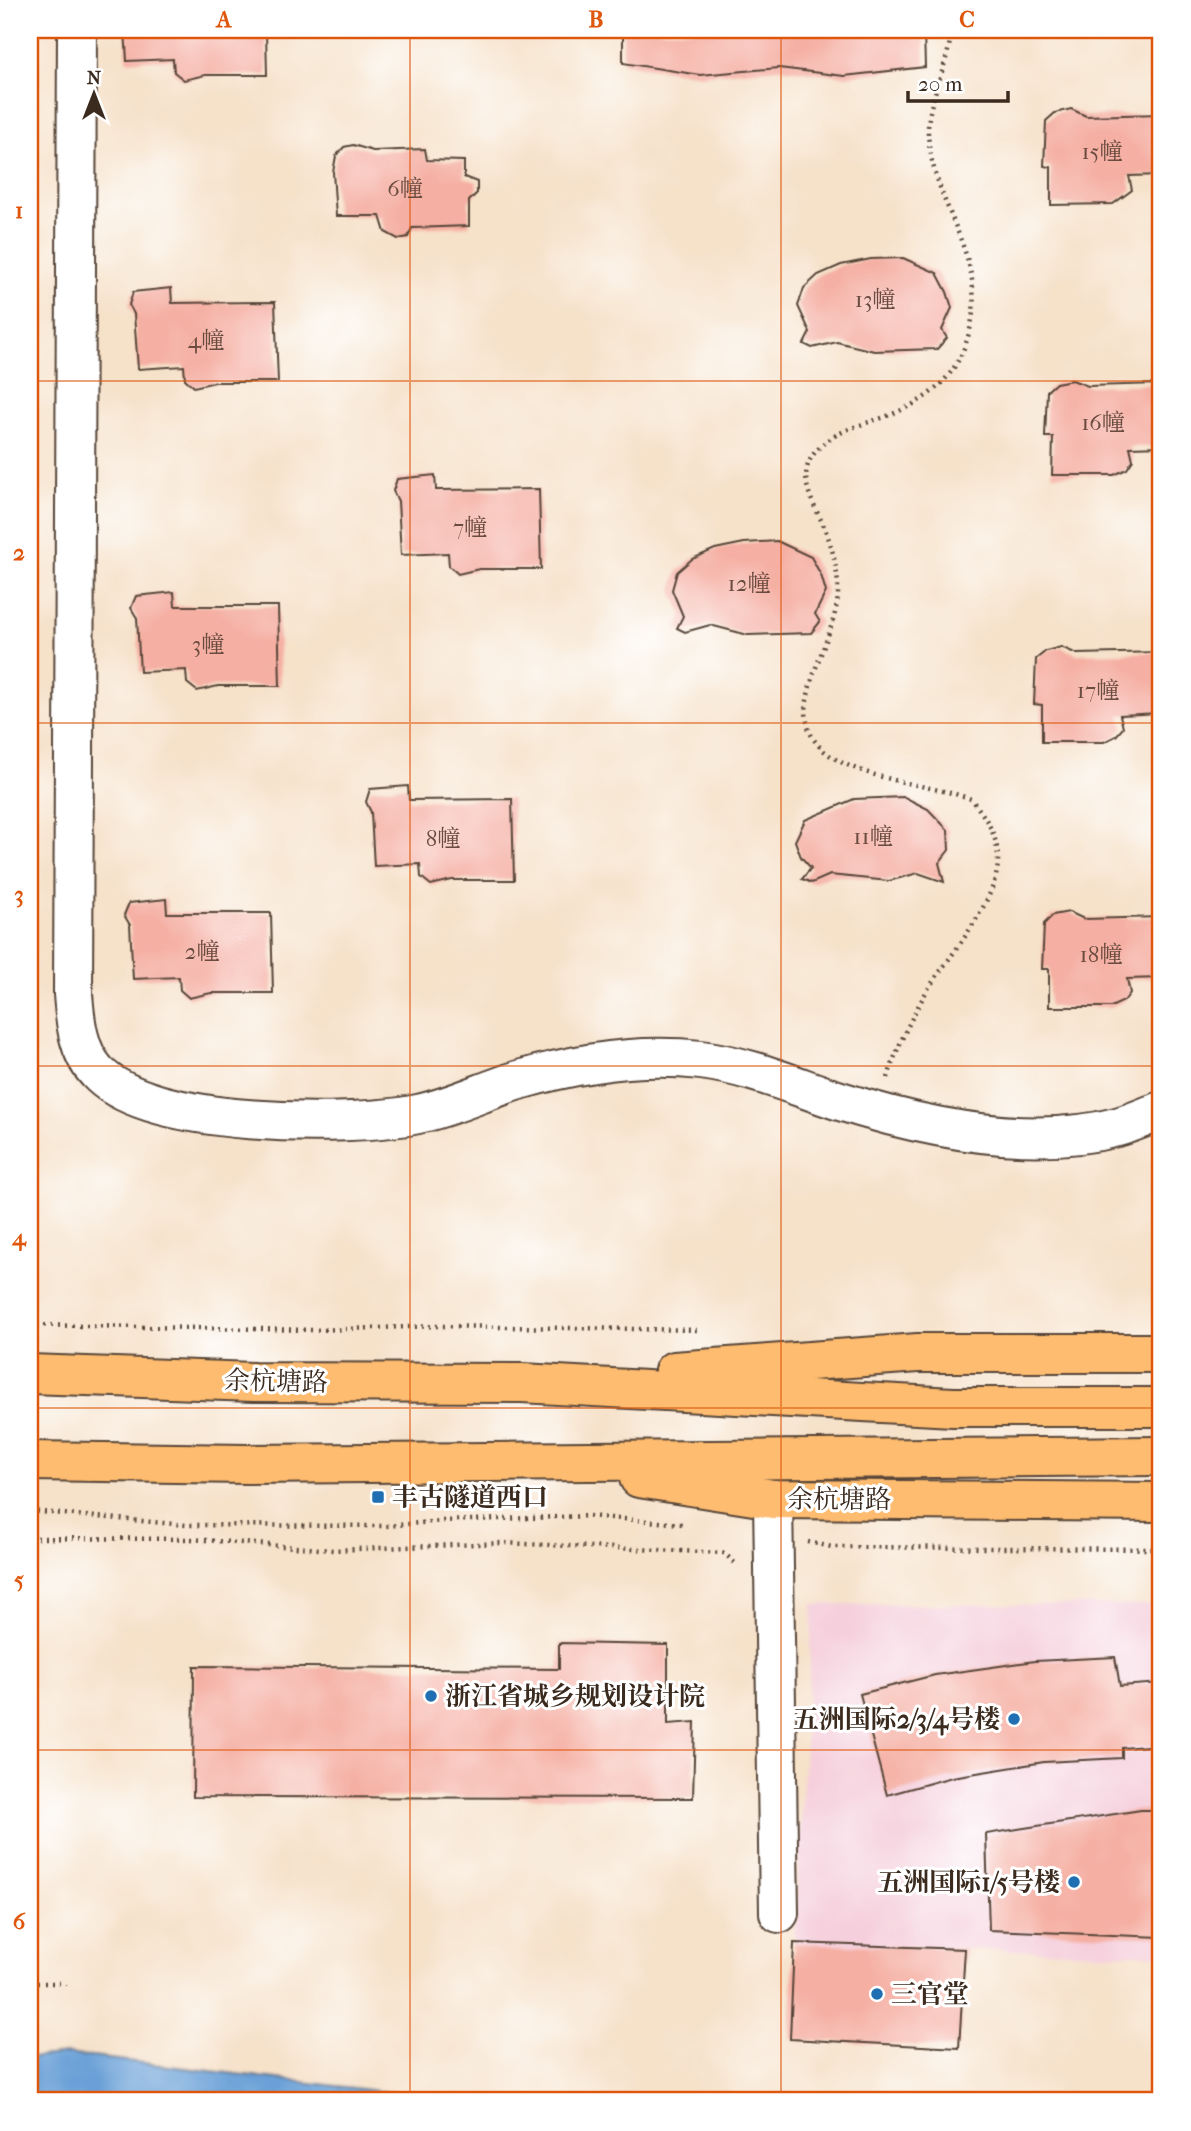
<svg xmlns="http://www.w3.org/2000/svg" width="1191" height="2131" viewBox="0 0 1191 2131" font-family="'IM FELL French Canon','Noto Serif SC',serif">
<rect width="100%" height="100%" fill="#fff"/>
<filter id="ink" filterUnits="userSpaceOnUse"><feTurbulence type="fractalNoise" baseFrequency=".0143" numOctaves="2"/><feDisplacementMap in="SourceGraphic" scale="14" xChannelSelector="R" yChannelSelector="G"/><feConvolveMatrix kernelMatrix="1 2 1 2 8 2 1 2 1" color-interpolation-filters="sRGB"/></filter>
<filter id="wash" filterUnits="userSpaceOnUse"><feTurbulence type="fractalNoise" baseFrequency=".00686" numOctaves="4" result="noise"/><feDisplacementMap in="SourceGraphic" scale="28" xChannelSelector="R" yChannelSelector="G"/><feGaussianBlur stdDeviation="1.57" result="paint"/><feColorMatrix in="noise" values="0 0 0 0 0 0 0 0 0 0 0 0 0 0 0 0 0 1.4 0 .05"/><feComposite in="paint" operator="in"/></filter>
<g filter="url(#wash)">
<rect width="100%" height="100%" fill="#f6e1c9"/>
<path fill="#f5cfdb" d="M 813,1604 L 1161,1605 L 1161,1955 L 794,1943 Z"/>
<path fill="#6aa0d7" stroke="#52657a" stroke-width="2" d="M 67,2054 L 464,2101 L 30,2101 L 30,2058 Z"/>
<g id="blocks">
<g fill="#f5afa3">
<path d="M 125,30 L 266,30 L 267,75 L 205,75 L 184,80 L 174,72 L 173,59 L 127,61 Z"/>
<path d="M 623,30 L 924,30 L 925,67 L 844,76 L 779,68 L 700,75 L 623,63 Z"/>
<path d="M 1071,109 L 1086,116 L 1161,114 L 1161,175 L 1129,176 L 1132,190 L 1113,204 L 1051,205 L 1051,167 L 1044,166 L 1046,121 L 1055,113 Z"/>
<path d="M 353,145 L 373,151 L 425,149 L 427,160 L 464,161 L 464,177 L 477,182 L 477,193 L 469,201 L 469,226 L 412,228 L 408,237 L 398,239 L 385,232 L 380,216 L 336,216 L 333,172 L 336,156 L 344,147 Z"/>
<path d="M 903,258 L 937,273 L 947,292 L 952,308 L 942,330 L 947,338 L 937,349 L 874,351 L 837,342 L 812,348 L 804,344 L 810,332 L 798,306 L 804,288 L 818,275 L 841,265 L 871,259 Z"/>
<path d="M 171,288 L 172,303 L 275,302 L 278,382 L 215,382 L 194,387 L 185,379 L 184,366 L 138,369 L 134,314 L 129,305 L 133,292 Z"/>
<path d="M 1072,380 L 1088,386 L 1161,384 L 1161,446 L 1130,447 L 1133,460 L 1127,469 L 1114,475 L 1052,475 L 1053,437 L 1045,437 L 1047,391 L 1056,383 Z"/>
<path d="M 435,475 L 436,490 L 539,489 L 541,569 L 479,569 L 458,574 L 449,566 L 448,553 L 401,555 L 398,501 L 393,491 L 397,479 Z"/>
<path d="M 777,541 L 811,557 L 821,575 L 826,592 L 815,614 L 820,622 L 811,633 L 748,635 L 710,625 L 685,632 L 677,628 L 683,616 L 672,590 L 677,572 L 692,559 L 715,549 L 744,543 Z"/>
<path d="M 174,592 L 175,606 L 278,606 L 280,686 L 218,686 L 197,691 L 187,683 L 186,670 L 140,672 L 137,618 L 131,608 L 136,596 Z"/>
<path d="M 1061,647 L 1077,654 L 1161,652 L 1161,713 L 1120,715 L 1123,728 L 1116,736 L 1104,742 L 1042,742 L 1042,705 L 1034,704 L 1036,659 L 1046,651 Z"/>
<path d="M 408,786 L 409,800 L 512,799 L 514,880 L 452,880 L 431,885 L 421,877 L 420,864 L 374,866 L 371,812 L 366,802 L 370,789 Z"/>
<path d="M 904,797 L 928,809 L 948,830 L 949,850 L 939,863 L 944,882 L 918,873 L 889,881 L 830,875 L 812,883 L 802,879 L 811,868 L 801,857 L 795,841 L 805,820 L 854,799 Z"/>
<path d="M 166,899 L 167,913 L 271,913 L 273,993 L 211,993 L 189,998 L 180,990 L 179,977 L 133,979 L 130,925 L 124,915 L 129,903 Z"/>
<path d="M 1069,912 L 1084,919 L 1161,917 L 1161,978 L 1127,979 L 1130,993 L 1124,1001 L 1111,1007 L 1049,1007 L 1049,969 L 1042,969 L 1044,924 L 1053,915 Z"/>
<path d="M 559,1643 L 668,1645 L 668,1724 L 695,1722 L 693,1798 L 193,1797 L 194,1666 L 559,1669 Z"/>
<path d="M 1115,1657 L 1120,1686 L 1161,1683 L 1161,1745 L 1122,1748 L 1122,1758 L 1044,1762 L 952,1777 L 887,1795 L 860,1694 L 935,1675 L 1035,1661 Z"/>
<path d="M 1141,1810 L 1161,1810 L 1161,1937 L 989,1930 L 986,1834 Z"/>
<path d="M 794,1943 L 965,1949 L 959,2048 L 790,2039 Z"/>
</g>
</g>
</g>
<g filter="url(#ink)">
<use href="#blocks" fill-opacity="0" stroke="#574538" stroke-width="2"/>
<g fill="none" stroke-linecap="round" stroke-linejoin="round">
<g stroke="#574538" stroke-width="42">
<g id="minor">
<path d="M 77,30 L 73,994 C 75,1021 78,1052 97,1072 C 147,1128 348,1128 418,1114 C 452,1107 486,1090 519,1080 C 577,1063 640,1053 701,1060 C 749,1066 792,1085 837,1100 C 921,1127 1029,1150 1117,1127 C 1132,1123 1147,1116 1161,1111"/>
<path d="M 773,1499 L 779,1913"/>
</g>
</g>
<g stroke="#574538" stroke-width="42">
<g id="major">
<path d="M 674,1371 L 918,1353 L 1161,1353"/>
<path d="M 30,1374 L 254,1382 L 522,1383 L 953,1407 L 1161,1407"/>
<path d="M 30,1461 L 248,1464 L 1161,1456"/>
<path d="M 639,1478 L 773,1499 L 1161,1502"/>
</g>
</g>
<g stroke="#574538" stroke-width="4.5" stroke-dasharray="2 5" stroke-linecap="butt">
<path d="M 888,1078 C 896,1048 912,1016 928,989 C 950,955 1000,899 998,857 C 997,834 985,816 971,799 C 928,783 842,779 815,741 C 785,699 841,636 838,586 C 837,566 831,542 823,524 C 811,499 794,472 819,448 C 835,432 856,426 876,420 C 926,403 959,380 971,325 C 986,254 932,204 928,133 C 927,99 950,64 951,30"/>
<path d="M 30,1325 L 313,1330 L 439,1326 L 702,1330"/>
<path d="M 30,1511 L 186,1525 L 386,1526 L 443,1521 L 588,1516 L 682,1524"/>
<path d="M 30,1538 L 191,1539 L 333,1550 L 503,1543 L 724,1553 L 737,1565"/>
<path d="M 808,1542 L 832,1547 L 1161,1549"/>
<path d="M 30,1983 L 66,1983"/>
</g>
<use href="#minor" stroke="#fff" stroke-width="38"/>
<use href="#major" stroke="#febc70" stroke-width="38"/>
</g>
</g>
<path fill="none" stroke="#df570d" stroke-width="2" stroke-opacity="0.55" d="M 410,30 L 410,2101M 781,30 L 781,2101M 30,381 L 1161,381M 30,723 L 1161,723M 30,1066 L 1161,1066M 30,1408 L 1161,1408M 30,1750 L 1161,1750"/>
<g fill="#1f6fb2" stroke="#fff" stroke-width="2.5">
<rect x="371" y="1490" width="14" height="14" rx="3.5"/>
<circle cx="431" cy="1696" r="7"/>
<circle cx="1014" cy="1719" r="7"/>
<circle cx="1074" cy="1882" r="7"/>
<circle cx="877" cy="1994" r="7"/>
</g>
<g text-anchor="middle" stroke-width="6" stroke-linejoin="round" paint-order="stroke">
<g font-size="23" fill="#6a4b3f">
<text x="1102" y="159">15幢</text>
<text x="405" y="196">6幢</text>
<text x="875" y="307">13幢</text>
<text x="206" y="348">4幢</text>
<text x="1103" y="430">16幢</text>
<text x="470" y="535">7幢</text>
<text x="749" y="591">12幢</text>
<text x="208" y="652">3幢</text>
<text x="1098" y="698">17幢</text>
<text x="873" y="844">11幢</text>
<text x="443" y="846">8幢</text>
<text x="202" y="959">2幢</text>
<text x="1101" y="962">18幢</text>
</g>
<g font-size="26" fill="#3b2a1e" stroke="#fff">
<text transform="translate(276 1381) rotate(1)" y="9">余杭塘路</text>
<text x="839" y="1508">余杭塘路</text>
</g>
<g font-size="26" font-weight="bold" fill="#3b2a1e" stroke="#fff" text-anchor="start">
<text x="392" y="1506">丰古隧道西口</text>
<text x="445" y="1705">浙江省城乡规划设计院</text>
<text x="1000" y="1728" text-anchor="end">五洲国际2/3/4号楼</text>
<text x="1060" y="1891" text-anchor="end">五洲国际1/5号楼</text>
<text x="891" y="2003">三官堂</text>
</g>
</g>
<rect width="1191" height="2131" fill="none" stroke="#fff" stroke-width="77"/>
<g transform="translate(94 94)" stroke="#ffffff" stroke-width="5" paint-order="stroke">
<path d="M0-5L12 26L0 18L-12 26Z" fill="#3b2a1e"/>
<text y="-10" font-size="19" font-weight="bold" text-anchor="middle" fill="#3b2a1e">N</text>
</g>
<path d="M908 91v10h100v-10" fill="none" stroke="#3b2a1e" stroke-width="3.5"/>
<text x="918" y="91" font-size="21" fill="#3b2a1e" stroke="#ffffff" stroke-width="5" paint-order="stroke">20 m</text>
<rect x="38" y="38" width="1114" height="2054" fill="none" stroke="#df570d" stroke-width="2.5"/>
<g font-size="23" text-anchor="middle" font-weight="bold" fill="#df570d">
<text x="224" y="27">A</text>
<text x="596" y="27">B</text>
<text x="967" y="27">C</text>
<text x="19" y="218">1</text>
<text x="19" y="560">2</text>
<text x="19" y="902">3</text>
<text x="19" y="1245">4</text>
<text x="19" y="1587">5</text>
<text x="19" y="1929">6</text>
</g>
</svg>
